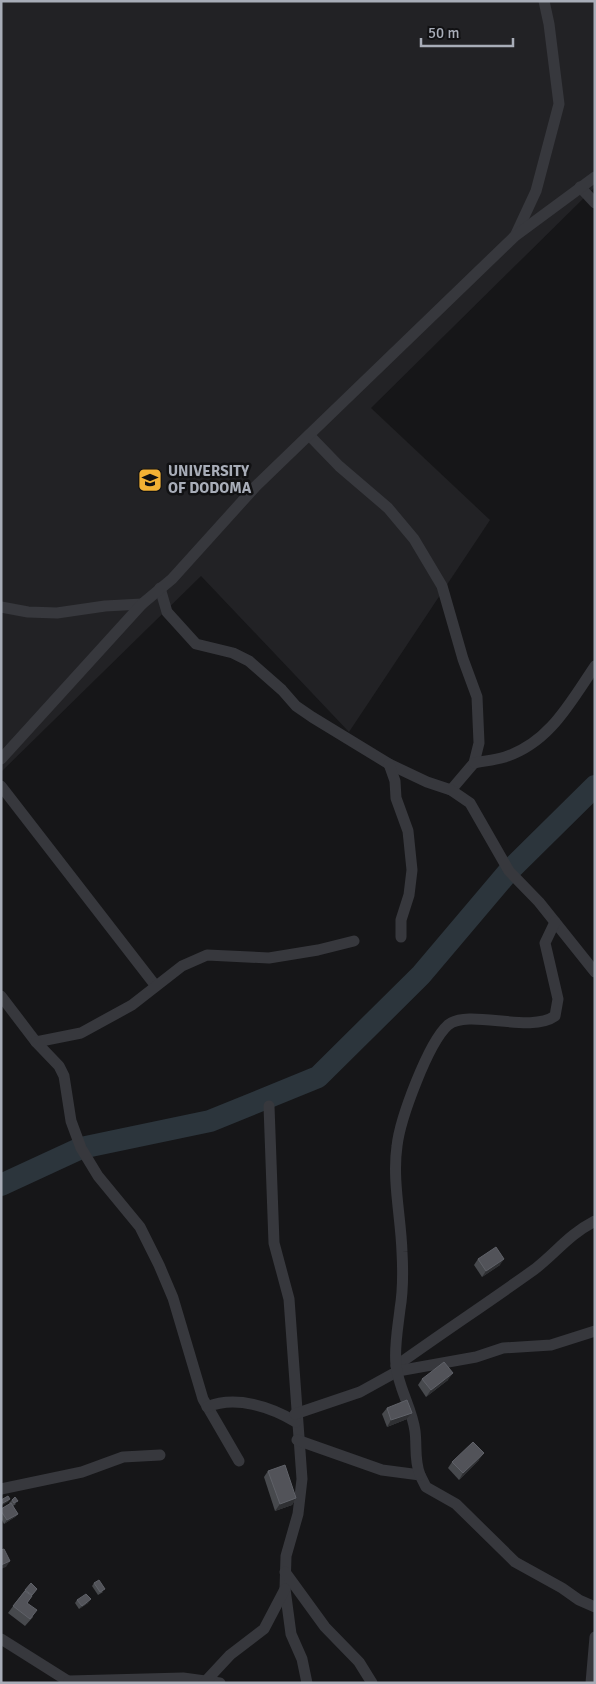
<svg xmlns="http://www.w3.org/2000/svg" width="596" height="1684" viewBox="0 0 596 1684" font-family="Signika,sans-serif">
<rect width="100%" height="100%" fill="#161618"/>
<path fill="#222225" d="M 1,1 L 595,1 L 595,187 L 371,408 L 490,520 L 349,732 L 201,576 L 1,772 Z"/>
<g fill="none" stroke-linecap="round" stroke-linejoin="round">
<path stroke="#2c353c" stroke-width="22" d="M 1,1185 L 81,1148 L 210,1121 L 318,1077 L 421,975 L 509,871 L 595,786"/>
<g stroke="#37383d" stroke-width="11">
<path d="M 580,187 L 595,203"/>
<path d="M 516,234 L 536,191 L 559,104 L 549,24 L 544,1"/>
<path d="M 309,435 L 339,466 L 388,508 L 414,539 L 442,586 L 463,659 L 477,697 L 479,743 L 474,763 L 451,790"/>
<path d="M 160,588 L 167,612 L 196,644 L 233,653 L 249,661 L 282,690 L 296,706 L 312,717 L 389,764 L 427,782 L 451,790 L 470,803 L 509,871 L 539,902 L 595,972"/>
<path d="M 1,607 L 28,612 L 57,613 L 105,606 L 142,604"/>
<path d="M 1,759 L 142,604 L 172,579 L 256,486 L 515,236 L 595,177"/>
<path d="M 474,763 C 484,761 495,760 505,757 C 549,743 570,703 595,666"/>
<path d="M 389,764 L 395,781 L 396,798 L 408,831 L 412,870 L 409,895 L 401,920 L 401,937"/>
<path d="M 1,786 L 155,985"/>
<path d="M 1,996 L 36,1042 L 81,1033 L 132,1005 L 182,966 L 207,955 L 269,958 L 318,950 L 354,941"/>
<path d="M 36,1042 L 59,1066 L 64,1076 L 71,1121 L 81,1148 L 98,1176 L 140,1227 L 159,1265 L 173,1298 L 203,1399 L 239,1461"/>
<path d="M 269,1106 L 274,1243 L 289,1299 L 302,1479 L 298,1514 L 286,1556 L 285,1589 L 291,1634 L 302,1659 L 307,1683"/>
<path d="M 396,1366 C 442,1333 489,1302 535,1269 C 557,1252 568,1235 595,1221"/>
<path d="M 207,1407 C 236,1395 271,1407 296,1422"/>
<path d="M 295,1414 L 360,1392 L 398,1371 L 476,1357 L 503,1348 L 551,1345 L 595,1331"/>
<path d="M 297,1440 L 382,1470 L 420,1475 L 426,1487 L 456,1504 L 515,1562 L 562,1588 L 579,1600 L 595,1607"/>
<path d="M 420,1475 C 414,1460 417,1446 415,1431 C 412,1408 398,1387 396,1365 C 394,1347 398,1327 400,1309 C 403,1291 403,1270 402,1252 C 401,1218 392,1180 397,1146 C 400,1119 428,1043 448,1025 C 468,1008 530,1034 555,1016 L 558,999 L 545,943 L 555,922"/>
<path d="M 1,1489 L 82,1472 L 123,1457 L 160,1455"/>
<path d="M 285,1572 L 325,1627 L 359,1662 L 372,1683"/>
<path d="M 1,1639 L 71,1683"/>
<path d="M 69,1681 L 183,1678 L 220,1683"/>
<path d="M 204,1683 L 230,1655 L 264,1629 L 285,1589"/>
<path d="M 591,1683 L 595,1637"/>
</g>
</g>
<g fill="#47494d">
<path d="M 478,1259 L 500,1265 L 482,1277 L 474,1265 Z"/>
<path d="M 422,1379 L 448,1380 L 426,1397 L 418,1385 Z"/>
<path d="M 387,1408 L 412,1413 L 407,1419 L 387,1427 L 382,1414 Z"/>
<path d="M 479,1460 L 459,1480 L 448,1468 L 452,1462 Z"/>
<path d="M 268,1471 L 296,1498 L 292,1505 L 275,1511 L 264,1477 Z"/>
<path d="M 12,1500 L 16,1504 L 13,1506 L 18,1514 L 15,1517 L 4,1524 L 1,1518 L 1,1509 L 10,1504 L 9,1503 Z"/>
<path d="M 94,1583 L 103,1592 L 98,1595 L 92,1586 Z"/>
<path d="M 37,1589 L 27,1603 L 33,1617 L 25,1626 L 8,1613 L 25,1590 Z"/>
<path d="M 77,1600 L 88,1603 L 79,1609 L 75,1603 Z"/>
</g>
<g fill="#2f3033">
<path d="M 504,1259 L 500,1265 L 482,1277 L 486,1271 Z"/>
<path d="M 453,1373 L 448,1380 L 426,1397 L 431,1390 Z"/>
<path d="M 412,1413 L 407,1419 L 387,1427 L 391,1420 Z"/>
<path d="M 484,1453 L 479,1460 L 459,1480 L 463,1473 Z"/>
<path d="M 296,1498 L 292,1505 L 275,1511 L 280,1504 Z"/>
<path d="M 10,1499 L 8,1502 L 1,1506 L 1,1504 Z"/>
<path d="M 18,1514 L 15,1517 L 4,1524 L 7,1520 Z"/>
<path d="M 10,1561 L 6,1567 L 1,1569 L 1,1565 Z"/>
<path d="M 91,1599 L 88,1603 L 79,1609 L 82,1606 Z"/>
</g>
<g fill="#525359" stroke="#5f6168">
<path d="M 496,1247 L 504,1259 L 486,1271 L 478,1259 Z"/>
<path d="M 444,1362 L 453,1373 L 431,1390 L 422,1379 Z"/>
<path d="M 407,1400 L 412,1413 L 391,1420 L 387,1408 Z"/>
<path d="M 473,1442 L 484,1453 L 463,1473 L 452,1462 Z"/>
<path d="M 285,1465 L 296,1498 L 280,1504 L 268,1471 Z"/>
<path d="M 8,1496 L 10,1499 L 1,1504 L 1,1500 Z"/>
<path d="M 15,1497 L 18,1501 L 14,1503 L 12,1500 Z"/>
<path d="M 11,1503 L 18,1514 L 7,1520 L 1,1511 L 1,1509 Z"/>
<path d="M 4,1549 L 10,1561 L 1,1565 L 1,1550 Z"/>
<path d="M 99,1580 L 105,1589 L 100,1592 L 94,1583 Z"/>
<path d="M 31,1583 L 37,1589 L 32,1595 L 25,1590 Z"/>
<path d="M 25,1591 L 32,1596 L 27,1603 L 37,1610 L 30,1619 L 13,1606 Z"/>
<path d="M 86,1594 L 91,1599 L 82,1606 L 77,1600 Z"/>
</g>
<defs>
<g id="university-square" transform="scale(1.25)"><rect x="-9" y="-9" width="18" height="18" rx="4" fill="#f2b134" stroke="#111113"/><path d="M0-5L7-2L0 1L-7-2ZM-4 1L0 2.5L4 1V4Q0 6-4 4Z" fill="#111"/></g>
</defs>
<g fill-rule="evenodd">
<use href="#university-square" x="150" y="480"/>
</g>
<g text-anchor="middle" stroke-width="5" stroke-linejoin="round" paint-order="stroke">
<g font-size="15" font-weight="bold" fill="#a8adb8" stroke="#111113" text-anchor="start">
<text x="168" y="476">UNIVERSITY<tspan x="168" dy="17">OF DODOMA</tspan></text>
</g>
</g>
<rect width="596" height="1684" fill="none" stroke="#a8adb8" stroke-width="5"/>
<path d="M421 38v8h92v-8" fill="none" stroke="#a8adb8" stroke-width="2.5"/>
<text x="428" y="38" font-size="15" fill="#a8adb8" stroke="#111113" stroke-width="4" paint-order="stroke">50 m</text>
</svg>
